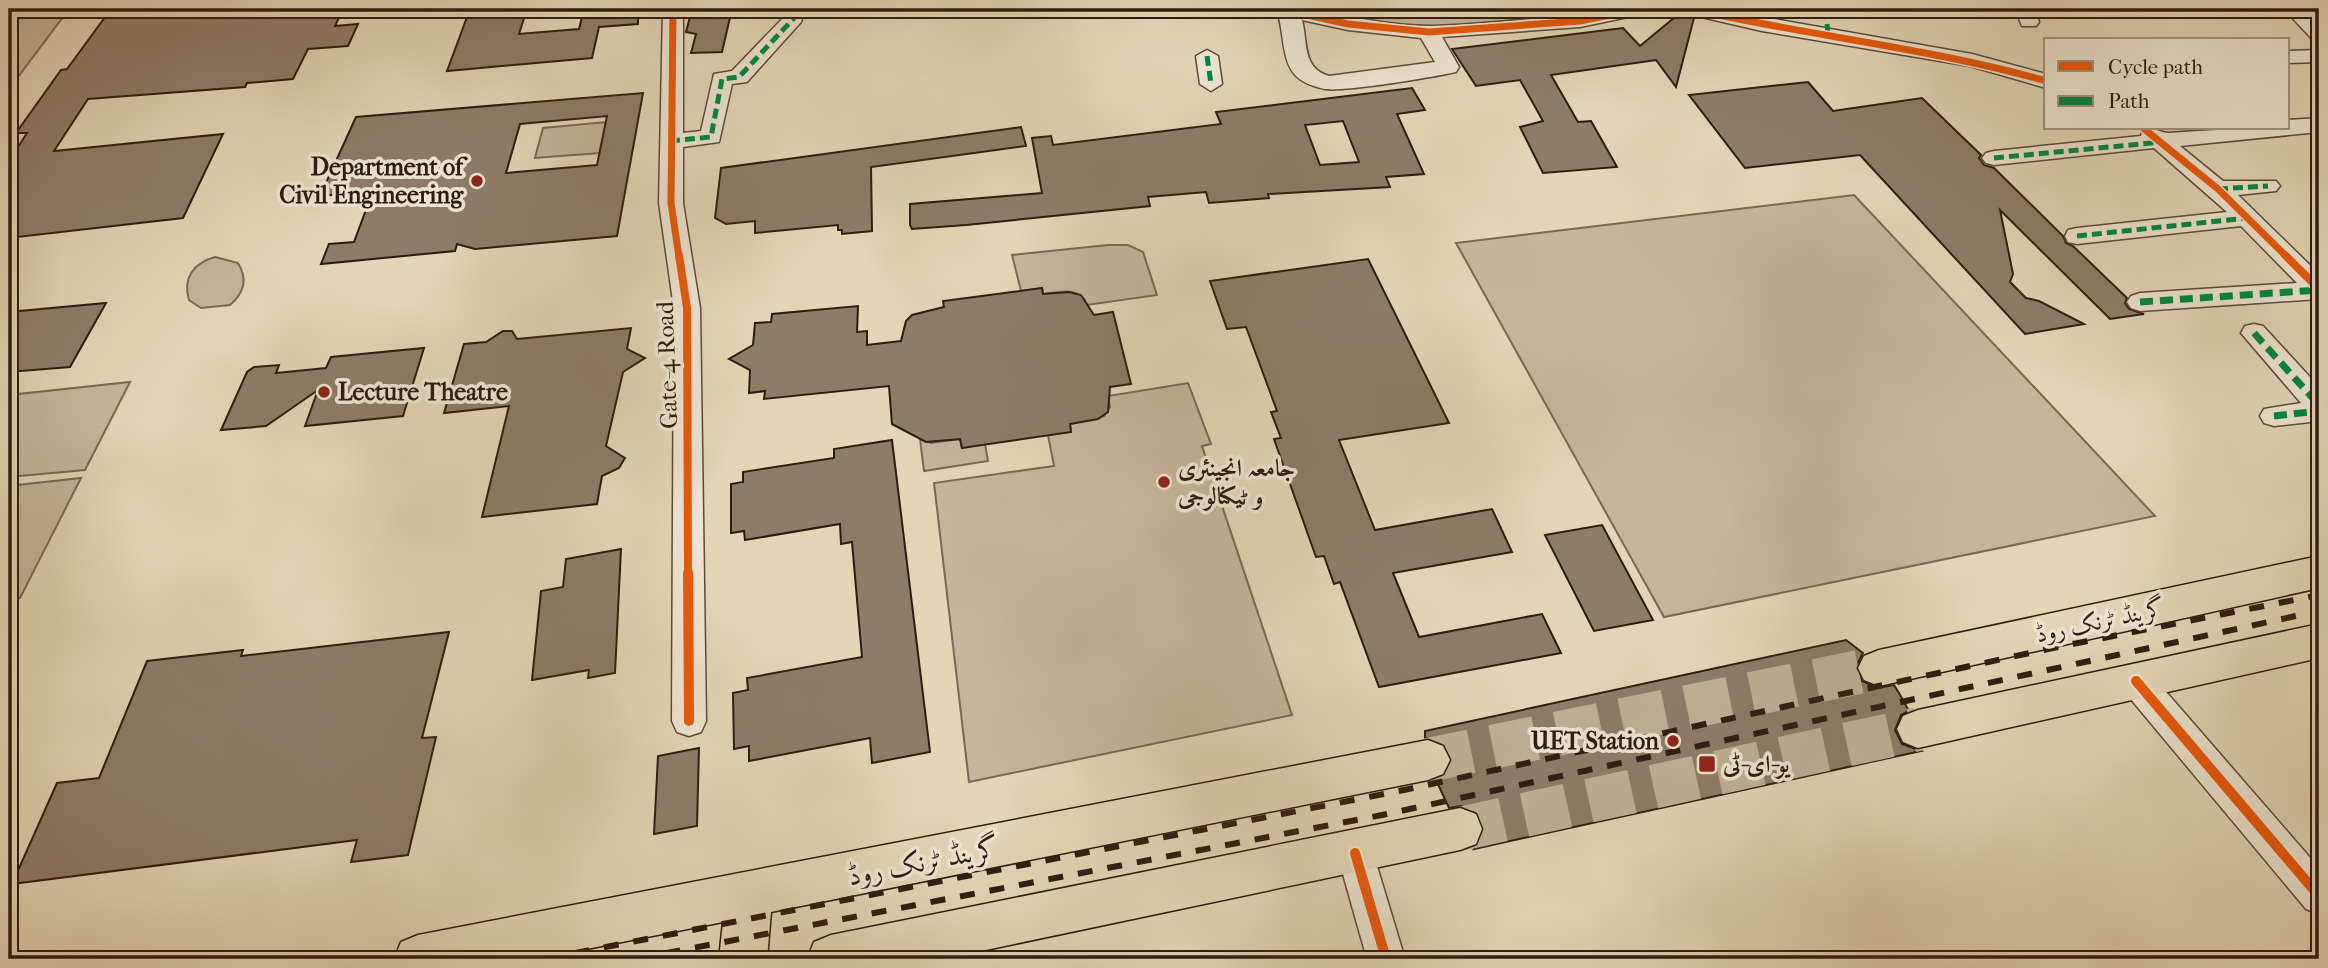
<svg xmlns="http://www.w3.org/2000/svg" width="2328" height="968" viewBox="0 0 2328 968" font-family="'IM FELL French Canon',Amiri,serif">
<rect width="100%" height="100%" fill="#e3d5b6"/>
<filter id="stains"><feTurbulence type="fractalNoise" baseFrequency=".00286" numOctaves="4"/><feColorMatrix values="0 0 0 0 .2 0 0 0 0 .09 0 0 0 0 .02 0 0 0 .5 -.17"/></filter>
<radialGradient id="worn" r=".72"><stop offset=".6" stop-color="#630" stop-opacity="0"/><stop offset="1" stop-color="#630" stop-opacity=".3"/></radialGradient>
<g fill="#c5b59a" stroke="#7b6856" stroke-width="2">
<path d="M 9,9 L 69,9 L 9,89 Z"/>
<path d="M 1286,9 L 1574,9 L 1580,21 L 1435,32 Z"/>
<path d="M 606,122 L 600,153 L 535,158 L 543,128 Z"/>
<path d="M 1854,195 L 2155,516 L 1664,617 L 1456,243 Z"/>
<path d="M 1108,245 L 1128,245 L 1143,252 L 1157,295 L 1087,305 C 1081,286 1059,292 1043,294 L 1042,288 L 1021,291 L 1012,255 Z"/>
<path d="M 215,257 L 238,263 C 248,279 244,293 230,305 L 201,308 L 189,300 C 182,278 194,263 215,257 Z"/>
<path d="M 130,382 L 85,470 L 9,477 L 9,395 Z"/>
<path d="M 1188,383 L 1211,444 L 1202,446 L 1292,715 L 969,782 L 934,483 L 1054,466 L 1048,435 L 1071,432 L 1070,424 L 1104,416 L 1110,407 L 1108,396 Z"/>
<path d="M 920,439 L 931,443 L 960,439 L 962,448 L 985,444 L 988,461 L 924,471 Z"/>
<path d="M 81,478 L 20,598 L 9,599 L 9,486 Z"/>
</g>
<g fill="#8e7c67" stroke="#311b11" stroke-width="2" fill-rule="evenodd">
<path d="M 111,9 L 343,9 L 335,26 L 358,24 L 348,46 L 308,49 L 293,79 L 247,83 L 245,87 L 88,99 L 54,151 L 223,134 L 183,218 L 9,238 L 9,161 L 27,133 L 16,133 L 61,70 L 67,69 Z"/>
<path d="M 470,9 L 527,9 L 519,34 L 579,29 L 584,9 L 638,9 L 638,24 L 599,27 L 592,58 L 447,71 Z"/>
<path d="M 692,9 L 732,9 L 722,52 L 691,53 L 696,34 L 686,32 Z"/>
<path d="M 1680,13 L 1694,18 L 1676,87 L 1656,60 L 1551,75 L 1578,122 L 1591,121 L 1617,167 L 1543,173 L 1520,127 L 1543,121 L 1520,80 L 1476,86 L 1452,49 L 1623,28 L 1640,46 Z"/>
<path d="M 1808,82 L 1833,111 L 1922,98 L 1981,155 L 1979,158 L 1984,165 L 1994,168 L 2063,236 L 2066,243 L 2073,246 L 2127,298 L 2125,303 L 2129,309 L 2144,314 L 2110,319 L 2000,210 L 2013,274 L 2010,282 L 2026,298 L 2039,301 L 2084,324 L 2025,334 L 1860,155 L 1745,168 L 1689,95 Z"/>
<path d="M 1412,88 L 1425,110 L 1397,114 L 1424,174 L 1386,177 L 1390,187 L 1268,194 L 1269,198 L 1209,203 L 1206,192 L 1148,197 L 1150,206 L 966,225 L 912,229 L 910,225 L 910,204 L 1042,193 L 1032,138 L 1051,136 L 1053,145 L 1221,124 L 1216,112 ZM 1343,121 L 1359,162 L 1320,165 L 1305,125 Z"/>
<path d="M 643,93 L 617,236 L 475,249 L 457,244 L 455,251 L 321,264 L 329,244 L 354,242 L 373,191 L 320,196 L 356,117 ZM 607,116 L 597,165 L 506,173 L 520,124 Z"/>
<path d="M 1021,127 L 1026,146 L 871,167 L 872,231 L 842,234 L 842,230 L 838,230 L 838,225 L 755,233 L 755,221 L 726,224 L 715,218 L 721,168 Z"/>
<path d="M 1368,259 L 1449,423 L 1339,440 L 1375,530 L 1492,509 L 1512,552 L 1393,573 L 1419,637 L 1542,614 L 1561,653 L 1379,687 L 1340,582 L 1334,584 L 1324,556 L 1316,557 L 1274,439 L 1281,438 L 1271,412 L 1277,411 L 1246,327 L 1227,329 L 1210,281 Z"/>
<path d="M 1042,288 L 1043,294 L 1069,292 L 1081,295 L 1094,315 L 1113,312 L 1131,384 L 1110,387 L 1108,412 L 1098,419 L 1070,424 L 1071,432 L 962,448 L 960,439 L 926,442 L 892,424 L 889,386 L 764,399 L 765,391 L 749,393 L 750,370 L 729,359 L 753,345 L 755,323 L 771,322 L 772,314 L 858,306 L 857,332 L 867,331 L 867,345 L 901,341 L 906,321 L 912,315 L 944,307 L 943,301 Z"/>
<path d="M 106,303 L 70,367 L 9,372 L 9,312 Z"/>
<path d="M 631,328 L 627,349 L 645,358 L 623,372 L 606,446 L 625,458 L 619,468 L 602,476 L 597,504 L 482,517 L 509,406 L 444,413 L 464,344 L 486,342 L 503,331 L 512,331 L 517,339 Z"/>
<path d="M 424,348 L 403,416 L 305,426 L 318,390 L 266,426 L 221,430 L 247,372 L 254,367 L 279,365 L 276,373 L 326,368 L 331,357 Z"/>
<path d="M 892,440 L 930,752 L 872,763 L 870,738 L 749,761 L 749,746 L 734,749 L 733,693 L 748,690 L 747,678 L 862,657 L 852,542 L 841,544 L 840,524 L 745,540 L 744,531 L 731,533 L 731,484 L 743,482 L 743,472 L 834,458 L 834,449 Z"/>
<path d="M 1602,525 L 1653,620 L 1594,631 L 1545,535 Z"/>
<path d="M 621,549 L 615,673 L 588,678 L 589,670 L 532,680 L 541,591 L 563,587 L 566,559 Z"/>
<path d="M 449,632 L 422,738 L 436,737 L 408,855 L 351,862 L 357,840 L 12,884 L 57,783 L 99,778 L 147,661 L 243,650 L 241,656 Z"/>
<path d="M 1846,640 L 1863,653 L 1856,667 L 1862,681 L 1878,688 L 1894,685 L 1899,693 L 1909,711 L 1901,715 L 1895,730 L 1902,744 L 1921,751 L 1474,849 L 1484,830 L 1478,813 L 1461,806 L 1449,808 L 1436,780 L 1445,775 L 1452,759 L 1445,745 L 1425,738 L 1425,731 Z"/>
<path d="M 699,748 L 697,826 L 654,834 L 658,756 Z"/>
</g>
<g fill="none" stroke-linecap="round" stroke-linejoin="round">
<g stroke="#bfb095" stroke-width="44" stroke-dasharray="44 22" stroke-linecap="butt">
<path d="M 1428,760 L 1879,668"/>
<path d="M 1460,829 L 1918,729"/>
</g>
<g stroke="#5e4a3a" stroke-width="3">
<g id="minor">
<path d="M 663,9 L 683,9 L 683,133 L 701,131 L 714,74 L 732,71 L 784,17 L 785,9 L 805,9 L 801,22 L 747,82 L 732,84 L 719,142 L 683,147 L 683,203 L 700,308 L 706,721 L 701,732 L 689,736 L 677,732 L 672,721 L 674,308 L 659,203 Z"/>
<path d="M 1276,9 C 1328,9 1378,26 1431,26 C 1479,25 1528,19 1576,15 C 1601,13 1624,8 1650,9 L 1647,13 L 1580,27 L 1442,37 L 1459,67 L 1456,72 C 1433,77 1345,92 1325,89 C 1315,87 1303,83 1296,76 C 1280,59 1285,29 1276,9 ZM 1302,20 L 1348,30 L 1421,38 L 1435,62 L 1329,76 C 1302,68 1308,43 1302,20 Z"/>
<path d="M 1681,9 L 1717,9 L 1972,54 L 2046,74 L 2046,88 L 1970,66 L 1762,31 L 1684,13 Z"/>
<path d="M 2015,9 L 2035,9 L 2039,22 L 2036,26 L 2022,26 Z"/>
<path d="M 2284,9 L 2305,9 L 2319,23 L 2319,41 L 2312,39 Z"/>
<path d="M 1207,50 L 1218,56 L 1222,84 L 1211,91 L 1200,84 L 1196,56 Z"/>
<path d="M 2319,50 L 2319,62 L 2288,63 L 2288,51 Z"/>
<path d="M 2319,118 L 2319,132 L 2180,146 L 2223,181 L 2276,181 L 2280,186 L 2276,191 L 2238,195 L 2319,274 L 2319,299 L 2140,311 L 2131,308 L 2127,302 L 2131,296 L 2140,293 L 2297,283 L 2241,226 L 2077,244 L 2068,242 L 2065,236 L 2068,230 L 2077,228 L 2227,212 L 2154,148 L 1994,165 L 1986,163 L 1982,158 L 1986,153 L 1994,151 L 2141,136 L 2143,129 C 2154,126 2160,133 2169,133 C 2209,130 2248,128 2288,128 L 2288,120 Z"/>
<path d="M 2254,324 L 2263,326 L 2319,387 L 2319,421 L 2274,426 L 2264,423 L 2260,416 L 2264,409 L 2301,403 L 2241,333 L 2245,326 Z"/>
<path d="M 2136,667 L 2148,671 L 2319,868 L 2319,914 L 2306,909 L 2124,691 L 2119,681 L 2124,671 Z"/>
<path d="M 1355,836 L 1368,841 L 1373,853 L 1405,959 L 1367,959 L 1337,853 L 1342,841 Z"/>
</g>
</g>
<g stroke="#311b11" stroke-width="3">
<g id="major">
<path d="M 2319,556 L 2319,588 L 1879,686 L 1864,680 L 1858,668 L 1864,656 L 1879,650 Z"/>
<path d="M 2319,624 L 2319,658 L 1918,748 L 1903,742 L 1897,729 L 1903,716 L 1918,710 Z"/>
<path d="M 1428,740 L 1443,746 L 1450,760 L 1443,774 L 1428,780 L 771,912 L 767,959 L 719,959 L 723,922 L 536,959 L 394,959 L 401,942 L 418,935 Z"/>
<path d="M 1460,808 L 1476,814 L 1482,829 L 1476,844 L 1460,850 L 943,959 L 807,959 L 814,942 L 831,935 Z"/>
</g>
</g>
<use href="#minor" fill="#ede4d0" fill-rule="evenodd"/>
<use href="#major" fill="#e3d5b6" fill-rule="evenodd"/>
<g stroke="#311b11" stroke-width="6" stroke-dasharray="15 15" stroke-linecap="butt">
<path d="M 545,959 L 1404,790 L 2048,649 L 2319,595"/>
<path d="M 636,959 L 1382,815 L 2319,611"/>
</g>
<g stroke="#00873e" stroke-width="5" stroke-dasharray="10 5" stroke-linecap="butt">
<path d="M 1826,9 L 1828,36"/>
<path d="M 2025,9 L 2029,22"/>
<path d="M 1207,56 L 1211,84"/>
<path d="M 670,141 L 711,137 L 722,79 L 739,77 L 794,18 L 795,9"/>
<path d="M 1994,158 L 2162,142"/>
<path d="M 2218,189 L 2268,186"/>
<path d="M 2077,236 L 2247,218"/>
</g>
<g stroke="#00873e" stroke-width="7" stroke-dasharray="13 7" stroke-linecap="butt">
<path d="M 2140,302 L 2319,290"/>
<path d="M 2254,333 L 2319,405"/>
<path d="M 2274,416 L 2319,411"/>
</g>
<g stroke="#ede4d0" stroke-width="10">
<g id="cycleway-far2">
<path d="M 673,9 L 671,203 L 679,257"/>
<path d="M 1691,9 C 1809,36 1930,48 2046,81"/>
<path d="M 1289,11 L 1348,24 L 1429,32 L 1580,21 L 1640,9"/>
<path d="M 2143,128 L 2218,189 L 2287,257"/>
</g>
</g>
<g stroke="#ede4d0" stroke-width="12">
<g id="cycleway-far1">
<path d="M 679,255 L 687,308 L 688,575"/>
<path d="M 2285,255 L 2319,289"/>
</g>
</g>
<g stroke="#ede4d0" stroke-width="15">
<g id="cycleway">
<path d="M 688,573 L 689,721"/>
<path d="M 2136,681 L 2319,896"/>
<path d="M 1355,853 L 1386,959"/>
</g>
</g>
<use href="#cycleway-far2" stroke="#e8590c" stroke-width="7"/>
<use href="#cycleway-far1" stroke="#e8590c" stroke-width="8"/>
<use href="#cycleway" stroke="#e8590c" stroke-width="10"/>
</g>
<g fill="#8f2418" stroke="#ede4d0" stroke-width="2.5">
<circle cx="477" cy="181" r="7"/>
<circle cx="324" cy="392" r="7"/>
<circle cx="1164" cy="482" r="7"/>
<circle cx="1673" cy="741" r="7"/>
<rect x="1698" y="755" width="18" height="18" rx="3.5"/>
</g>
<g text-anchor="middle" stroke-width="7" stroke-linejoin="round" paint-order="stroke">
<g font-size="24" font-weight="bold" fill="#311b11" stroke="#ede4d0" text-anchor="start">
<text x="463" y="175" text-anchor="end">Department of<tspan x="463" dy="28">Civil Engineering</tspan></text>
<text x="338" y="400">Lecture Theatre</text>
<text x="1178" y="476">جامعہ انجینئری<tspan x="1178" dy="28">و ٹیکنالوجی</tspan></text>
<text x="1659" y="749" text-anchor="end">UET Station</text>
<text x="1723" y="772">یو-ای-ٹی</text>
</g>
<g font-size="24" fill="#311b11" stroke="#ede4d0">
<text transform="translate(667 365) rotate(-92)" y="8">Gate-4 Road</text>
<text transform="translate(2100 621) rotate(-12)" y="8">گرینڈ ٹرنک روڈ</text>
</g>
<g font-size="28" fill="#311b11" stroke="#ede4d0">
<text transform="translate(923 861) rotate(-11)" y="10">گرینڈ ٹرنک روڈ</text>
</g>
</g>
<rect width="2328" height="968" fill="none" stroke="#e3d5b6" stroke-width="35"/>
<rect x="10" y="10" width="2307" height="947" fill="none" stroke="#311b11" stroke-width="3.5"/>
<rect x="18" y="18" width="2293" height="933" fill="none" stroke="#311b11" stroke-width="2"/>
<rect x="2044" y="38" width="245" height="91" fill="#ede4d0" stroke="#a29484" stroke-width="2"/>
<rect x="2058" y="61" width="35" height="10" fill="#e8590c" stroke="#a29484" stroke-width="2"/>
<text x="2108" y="74" font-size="21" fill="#311b11">Cycle path</text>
<rect x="2058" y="96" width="35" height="10" fill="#00873e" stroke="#a29484" stroke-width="2"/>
<text x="2108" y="108" font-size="21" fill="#311b11">Path</text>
<rect width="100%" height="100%" filter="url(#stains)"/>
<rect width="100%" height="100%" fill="url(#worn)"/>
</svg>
